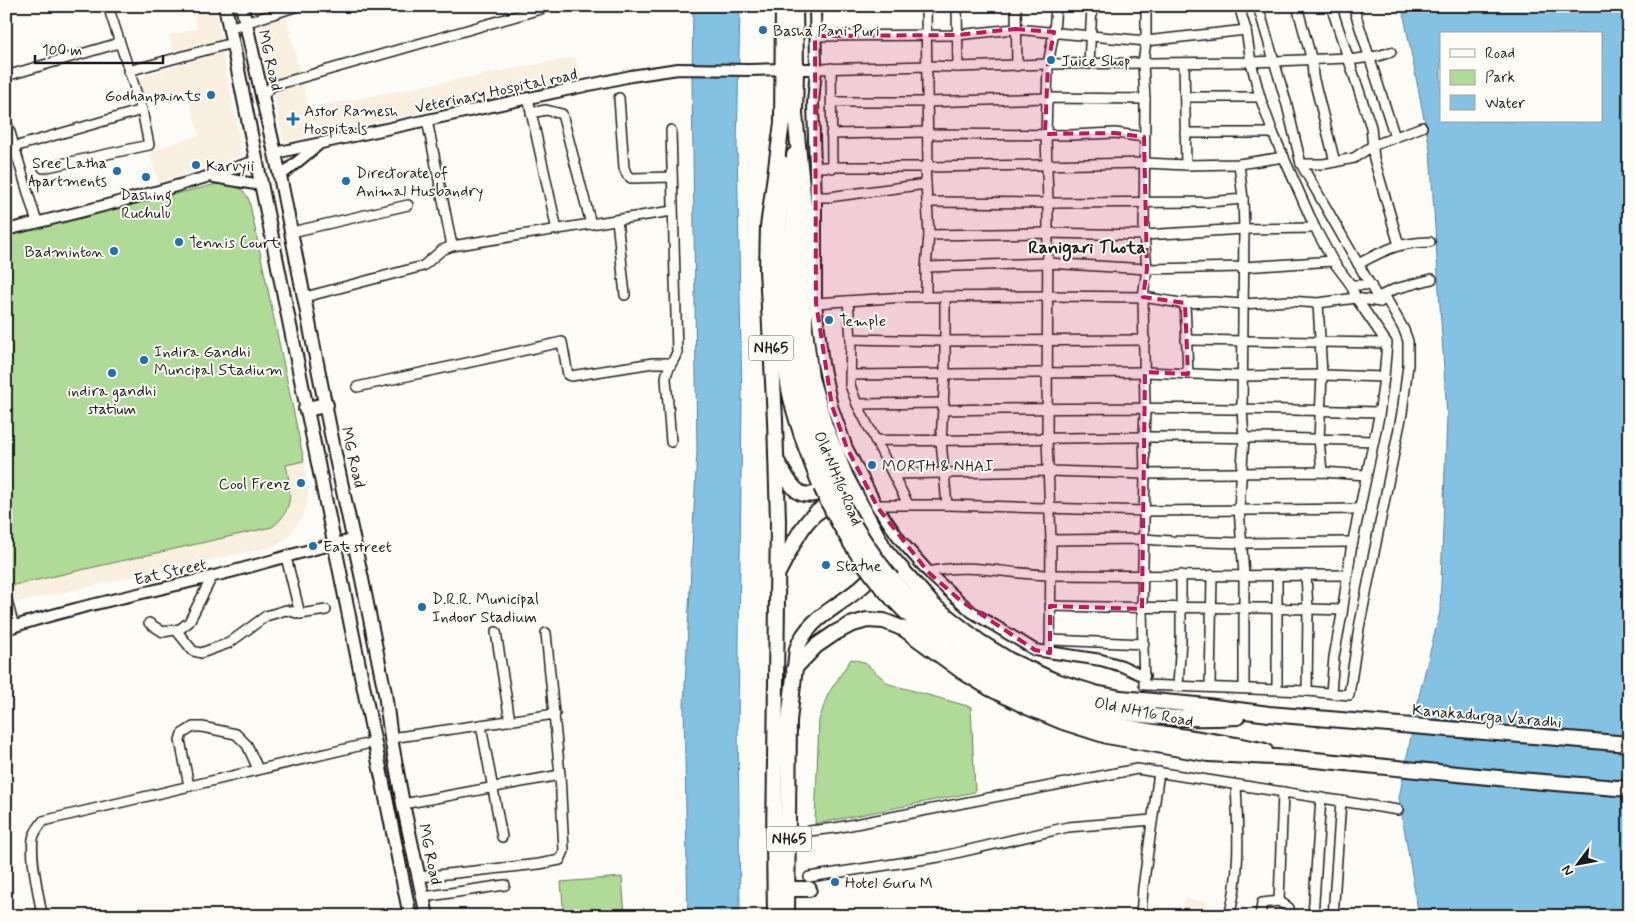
<svg xmlns="http://www.w3.org/2000/svg" width="1635" height="922" viewBox="0 0 1635 922" font-family="Mynerve,sans-serif">
<rect width="100%" height="100%" fill="#fdfcf7"/>
<filter id="ink" filterUnits="userSpaceOnUse"><feTurbulence type="fractalNoise" baseFrequency=".02" numOctaves="2"/><feDisplacementMap in="SourceGraphic" scale="10" xChannelSelector="R" yChannelSelector="G"/><feConvolveMatrix kernelMatrix="1 2 1 2 8 2 1 2 1" color-interpolation-filters="sRGB"/></filter>
<g filter="url(#ink)">
<g fill="#f9efde">
<path d="M 192,6 L 214,6 L 223,43 L 175,56 L 169,36 L 197,28 Z"/>
<path d="M 254,6 L 284,6 L 308,108 L 575,57 L 582,78 L 284,142 Z"/>
<path d="M 222,51 L 242,152 L 241,156 L 159,183 L 149,152 L 199,135 L 187,91 L 144,106 L 135,79 Z"/>
<path d="M 304,461 L 308,485 L 308,497 L 306,507 L 301,519 L 291,533 L 284,541 L 275,546 L 9,604 L 6,587 L 272,527 L 277,523 L 286,510 L 291,490 L 286,465 Z"/>
<path d="M 1185,898 L 1210,903 L 1206,916 L 1181,916 Z"/>
</g>
<g fill="#b0da97" stroke="#667b5a">
<path d="M 217,184 C 233,184 241,184 249,200 L 304,461 L 286,465 C 291,489 295,510 272,527 L 6,587 L 6,235 Z"/>
<path d="M 851,659 L 864,662 L 889,684 L 971,707 L 975,792 L 815,824 L 819,720 L 828,694 Z"/>
<path d="M 622,877 L 625,916 L 564,916 L 561,882 Z"/>
</g>
<g fill="#84c2e4" stroke="#5a8094" fill-rule="evenodd">
<path d="M 693,6 L 740,6 L 737,147 L 742,398 L 738,723 L 740,916 L 688,916 L 684,705 L 697,451 L 692,78 Z"/>
<path d="M 1402,6 L 1629,6 L 1629,916 L 1419,916 L 1399,798 L 1419,696 L 1440,612 L 1447,416 L 1430,149 ZM 1441,34 L 1601,34 L 1601,121 L 1441,121 Z"/>
</g>
<g fill="none" stroke-linecap="round" stroke-linejoin="round">
<g stroke="#1c1c1c" stroke-width="12">
<g id="minor">
<path d="M 926,6 L 928,167 L 1145,163 L 1186,165 L 1239,164 L 1284,157"/>
<path d="M 1016,6 L 1017,66"/>
<path d="M 1146,6 L 1146,41 L 1143,63 L 1145,99 L 1144,235 L 1147,269 L 1143,297 L 1145,409 L 1144,437 L 1145,474 L 1142,609 L 1144,685 L 1307,691 L 1349,695 L 1359,628 L 1402,413 L 1408,365 L 1408,341 L 1404,330 L 1386,298 L 1380,302 L 1301,164 L 1287,105 L 1258,6"/>
<path d="M 1239,6 L 1246,30 L 1251,62 L 1260,97 L 1273,133 L 1315,228 L 1333,261 L 1351,285 L 1356,298 L 1387,343 L 1384,377 L 1379,416 L 1351,550 L 1342,614 L 1334,657 L 1331,693"/>
<path d="M 1297,6 L 1312,61 L 1313,76 L 1335,162"/>
<path d="M 1331,6 L 1371,127 L 1374,159 L 1399,245"/>
<path d="M 1353,6 L 1395,137"/>
<path d="M 229,28 L 298,6"/>
<path d="M 815,36 L 957,35 L 1015,29 L 1146,41 L 1246,30"/>
<path d="M 1349,60 L 1378,56 L 1391,52"/>
<path d="M 1184,63 L 1186,165"/>
<path d="M 1089,64 L 1092,6"/>
<path d="M 958,67 L 1048,64 L 1251,62 L 1348,58"/>
<path d="M 831,68 L 832,168"/>
<path d="M 816,69 L 928,66 L 958,67 L 957,6"/>
<path d="M 128,71 L 232,43"/>
<path d="M 6,76 L 119,43"/>
<path d="M 263,96 L 272,86 L 551,6"/>
<path d="M 1185,97 L 1260,97"/>
<path d="M 528,98 L 557,230"/>
<path d="M 619,98 L 624,168 L 627,175 L 631,178 L 672,177"/>
<path d="M 832,102 L 927,102 L 1047,98 L 1145,99"/>
<path d="M 531,113 L 546,110 L 562,114 L 591,224"/>
<path d="M 6,119 L 37,223"/>
<path d="M 427,120 L 452,246"/>
<path d="M 1185,133 L 1273,133"/>
<path d="M 831,134 L 927,132"/>
<path d="M 927,134 L 1071,135 L 1115,133 L 1144,137"/>
<path d="M 14,147 L 142,110"/>
<path d="M 1239,164 L 1243,199 L 1244,229 L 1242,409 L 1244,438 L 1239,509 L 1244,575 L 1244,688"/>
<path d="M 1301,164 L 1324,164 L 1354,158 L 1372,146 L 1422,127"/>
<path d="M 816,167 L 925,167"/>
<path d="M 43,168 L 149,145 L 142,110 L 108,6"/>
<path d="M 816,197 L 829,197 L 926,184"/>
<path d="M 927,202 L 1048,203 L 1209,202 L 1243,199"/>
<path d="M 617,220 L 625,295"/>
<path d="M 292,232 L 408,205"/>
<path d="M 929,235 L 1046,233 L 1144,235 L 1244,229 L 1315,228"/>
<path d="M 1358,264 C 1387,249 1397,243 1430,242"/>
<path d="M 926,267 L 1047,263 L 1147,269 L 1244,267 L 1333,261"/>
<path d="M 1351,285 L 1371,285"/>
<path d="M 305,297 L 423,266 L 442,250 L 452,246 L 672,211"/>
<path d="M 926,297 L 926,267 L 929,235 L 925,167 L 928,167"/>
<path d="M 945,297 L 945,374 L 941,441 L 947,505"/>
<path d="M 1378,297 L 1395,289 L 1432,279"/>
<path d="M 848,301 L 851,339 L 850,385 L 857,404 L 908,504"/>
<path d="M 816,303 L 906,297 L 1047,296 L 1143,297 L 1180,303 L 1214,302 L 1243,304 L 1289,301 L 1318,303 L 1356,298 L 1380,302"/>
<path d="M 1185,303 L 1188,374"/>
<path d="M 1318,303 L 1322,375 L 1319,439 L 1322,472"/>
<path d="M 851,339 L 946,341 L 1145,340"/>
<path d="M 1186,340 L 1386,343"/>
<path d="M 850,375 L 1145,372 L 1243,376 L 1322,375 L 1384,377"/>
<path d="M 357,387 L 562,342 L 568,375 L 571,376 L 653,363 L 671,363"/>
<path d="M 857,404 L 944,403"/>
<path d="M 944,410 C 1089,407 1234,408 1378,412"/>
<path d="M 875,440 C 965,442 1055,437 1144,437 C 1220,437 1297,438 1372,441"/>
<path d="M 671,442 L 666,378 C 667,367 674,362 677,352 L 671,130"/>
<path d="M 893,474 L 1049,471 L 1145,474 L 1322,472 L 1366,475"/>
<path d="M 876,505 L 947,505 L 1145,511 L 1360,509"/>
<path d="M 1051,540 L 1144,539 L 1171,541 L 1243,543 L 1353,542"/>
<path d="M 286,557 L 300,614"/>
<path d="M 928,572 C 971,562 1010,575 1052,575 C 1151,576 1249,576 1347,575"/>
<path d="M 1277,575 L 1277,689"/>
<path d="M 1306,575 L 1308,609 L 1307,691"/>
<path d="M 6,597 L 14,627"/>
<path d="M 1050,606 C 1148,609 1245,606 1342,610"/>
<path d="M 149,623 L 163,632 L 180,629 L 189,622 L 212,577"/>
<path d="M 176,630 L 193,651 L 201,653 L 229,643 L 266,616 L 286,610 L 300,614 L 326,610"/>
<path d="M 496,632 L 510,721"/>
<path d="M 1051,640 L 1144,644"/>
<path d="M 1050,653 L 1051,540 L 1047,440 L 1048,203 L 1046,134 L 1048,64 L 1054,32 L 1056,6"/>
<path d="M 1178,685 L 1181,640 L 1181,575"/>
<path d="M 1210,686 L 1212,575"/>
<path d="M 481,725 L 502,837"/>
<path d="M 391,738 L 555,714"/>
<path d="M 189,786 L 180,740 L 182,734 L 193,727 L 202,727 L 236,734 L 247,745 L 258,769"/>
<path d="M 403,804 L 560,775"/>
<path d="M 809,831 L 835,828 L 1137,769 L 1398,810"/>
<path d="M 419,877 L 539,864 L 560,860 L 564,851 L 560,775 L 546,633"/>
<path d="M 809,877 L 939,857 L 1068,827 L 1152,820"/>
<path d="M 423,897 L 505,885"/>
<path d="M 1279,901 L 1289,908 L 1288,916"/>
<path d="M 42,916 C 39,895 30,859 33,839 C 34,832 39,827 43,821 L 375,742"/>
<path d="M 1141,916 L 1143,888 L 1159,772"/>
<path d="M 1229,916 C 1241,874 1238,828 1236,785"/>
<path d="M 1260,916 L 1262,903 L 1279,901 L 1283,792"/>
<path d="M 1313,916 L 1321,798"/>
<path d="M 1333,916 L 1341,801"/>
</g>
</g>
<g stroke="#1c1c1c" stroke-width="14">
<g id="tertiary">
<path d="M 815,6 L 816,69 L 813,103 L 816,204 L 816,303 L 823,364 L 832,406 L 847,448 L 878,508 L 901,541 L 933,577 L 972,612 L 1035,650 L 1101,660 L 1122,666 L 1144,676"/>
<path d="M 796,69 L 816,69"/>
<path d="M 275,153 L 631,76 L 678,69 L 749,70 L 783,69"/>
<path d="M 280,176 L 318,145"/>
<path d="M 214,177 L 261,185"/>
<path d="M 6,230 C 91,210 174,189 256,161"/>
<path d="M 6,629 C 73,607 142,594 210,577 C 258,566 305,549 354,540"/>
</g>
</g>
<g stroke="#1c1c1c" stroke-width="16">
<g id="secondary">
<path d="M 225,6 L 410,916"/>
<path d="M 242,6 L 280,176 L 335,454 L 362,579 L 385,693 L 391,738 L 403,804 L 427,916"/>
</g>
</g>
<g stroke="#1c1c1c" stroke-width="18">
<g id="primary">
<path d="M 794,155 L 792,311 C 796,372 808,425 830,482"/>
<path d="M 781,162 C 780,237 774,315 789,389 C 796,423 808,455 821,487"/>
<path d="M 306,409 L 326,405"/>
<path d="M 885,550 L 934,606 L 980,642 L 1009,660 L 1053,680 L 1095,693 L 1121,698 L 1207,706 L 1269,714 L 1629,744"/>
<path d="M 892,579 C 909,600 931,619 953,635 C 1041,704 1127,724 1237,717"/>
<path d="M 881,586 C 941,654 1020,704 1108,723 C 1160,735 1213,739 1265,751"/>
<path d="M 794,669 L 816,646 L 835,633 L 850,625 L 867,620 L 884,621 L 904,629 L 963,672 L 991,689 L 1027,707 L 1063,722 L 1107,736 L 1208,754 L 1295,758 L 1519,780 L 1629,789"/>
</g>
</g>
<g stroke="#1c1c1c" stroke-width="18">
<g id="trunk">
<path d="M 778,463 C 795,491 798,504 833,487"/>
<path d="M 779,571 C 793,546 807,505 840,503"/>
<path d="M 788,889 L 809,889"/>
<path d="M 775,916 L 774,840 L 778,521 L 775,420 L 767,270 L 768,227 L 782,123 L 783,6"/>
<path d="M 787,916 L 789,721 L 797,649 C 812,604 872,601 885,550 L 846,477 L 825,426 L 811,378 L 805,329 L 806,227 L 795,114 L 796,69 L 795,6"/>
</g>
</g>
<use href="#minor" stroke="#fdfcf7" stroke-width="9"/>
<use href="#tertiary" stroke="#fdfcf7" stroke-width="10"/>
<use href="#secondary" stroke="#fdfcf7" stroke-width="12"/>
<use href="#primary" stroke="#fdfcf7" stroke-width="14"/>
<use href="#trunk" stroke="#fdfcf7" stroke-width="14"/>
<g stroke="#1c1c1c" stroke-width="18" stroke-linecap="butt">
<g id="primary-bridge">
<path d="M 830,482 C 848,517 867,549 892,579"/>
<path d="M 821,487 C 837,523 856,555 881,586"/>
</g>
</g>
<use href="#primary-bridge" stroke="#fdfcf7" stroke-width="14"/>
</g>
</g>
<path fill="#c2185b" fill-opacity="0.2" stroke="#c2185b" stroke-width="4" stroke-dasharray="10 6" stroke-linejoin="round" d="M 1015,29 L 1054,32 L 1048,64 L 1045,134 L 1115,133 L 1144,137 L 1147,269 L 1143,297 L 1185,303 L 1188,374 L 1145,372 L 1142,609 L 1050,606 L 1050,653 L 1035,650 L 961,601 L 928,572 L 878,508 L 847,448 L 832,406 L 816,303 L 815,36 L 957,35 Z"/>
<g fill="#1f6fb2" stroke="#fdfcf7" stroke-width="2">
<circle cx="763" cy="30" r="5"/>
<circle cx="1051" cy="60" r="5"/>
<circle cx="211" cy="95" r="5"/>
<path d="M290.5 111.5h5v5h5v5h-5v5h-5v-5h-5v-5h5z"/>
<circle cx="196" cy="165" r="5"/>
<circle cx="117" cy="171" r="5"/>
<circle cx="146" cy="177" r="5"/>
<circle cx="346" cy="181" r="5"/>
<circle cx="179" cy="242" r="5"/>
<circle cx="114" cy="251" r="5"/>
<circle cx="829" cy="320" r="5"/>
<circle cx="144" cy="360" r="5"/>
<circle cx="112" cy="373" r="5"/>
<circle cx="872" cy="465" r="5"/>
<circle cx="301" cy="483" r="5"/>
<circle cx="313" cy="546" r="5"/>
<circle cx="826" cy="565" r="5"/>
<circle cx="422" cy="607" r="5"/>
<circle cx="835" cy="882" r="5"/>
</g>
<g text-anchor="middle" stroke-width="4" stroke-linejoin="round" paint-order="stroke">
<g fill="#fdfcf7" stroke="#605f5e" stroke-width="1">
<rect x="748.5" y="335.5" width="45" height="25" rx="4"/>
<rect x="766.5" y="826.5" width="45" height="25" rx="4"/>
</g>
<g font-size="15" font-weight="bold" fill="#1c1c1c">
<text x="771" y="353">NH65</text>
<text x="789" y="844">NH65</text>
</g>
<g font-size="16" fill="#1c1c1c" stroke="#fdfcf7" text-anchor="start">
<text x="773" y="36">Basha Pani Puri</text>
<text x="1061" y="66">Juice Shop</text>
<text x="201" y="101" text-anchor="end">Godhanpaints</text>
<text x="304" y="116">Astor Ramesh<tspan x="304" dy="18">Hospitals</tspan></text>
<text x="107" y="168" text-anchor="end">Sree Latha<tspan x="107" dy="18">Apartments</tspan></text>
<text x="206" y="171">Karvyii</text>
<text x="356" y="178">Directorate of<tspan x="356" dy="18">Animal Husbandry</tspan></text>
<text x="146" y="200" text-anchor="middle">Dashing<tspan x="146" dy="18">Ruchulu</tspan></text>
<text x="189" y="248">Tennis Court</text>
<text x="104" y="257" text-anchor="end">Badminton</text>
<text x="839" y="326">Temple</text>
<text x="154" y="357">Indira Gandhi<tspan x="154" dy="18">Muncipal Stadium</tspan></text>
<text x="112" y="396" text-anchor="middle">indira gandhi<tspan x="112" dy="18">statium</tspan></text>
<text x="882" y="471">MORTH &amp; NHAI</text>
<text x="291" y="489" text-anchor="end">Cool Frenz</text>
<text x="323" y="552">Eat street</text>
<text x="836" y="571">Statue</text>
<text x="432" y="604">D.R.R. Municipal<tspan x="432" dy="18">Indoor Stadium</tspan></text>
<text x="845" y="888">Hotel Guru M</text>
</g>
<g font-size="16" fill="#1c1c1c" stroke="#fdfcf7">
<text transform="translate(271 60) rotate(77)" y="6">MG Road</text>
<text transform="translate(496 90) rotate(-12)" y="6">Veterinary Hospital road</text>
<text transform="translate(354 457) rotate(77)" y="6">MG Road</text>
<text transform="translate(839 478) rotate(67)" y="6">Old NH16 Road</text>
<text transform="translate(170 571) rotate(-13)" y="6">Eat Street</text>
<text transform="translate(1144 711) rotate(11)" y="6">Old NH16 Road</text>
<text transform="translate(1487 715) rotate(5)" y="6">Kanakadurga Varadhi</text>
<text transform="translate(431 854) rotate(78)" y="6">MG Road</text>
</g>
<g font-size="18" font-weight="bold" fill="#1c1c1c" stroke="#fdfcf7">
<text x="1087" y="253">Ranigari Thota</text>
</g>
</g>
<rect width="1635" height="922" fill="none" stroke="#fdfcf7" stroke-width="25"/>
<rect x="12" y="12" width="1610" height="897" fill="none" stroke="#1c1c1c" stroke-width="2" filter="url(#ink)"/>
<rect x="1440" y="32" width="162" height="90" fill="#fdfcf7" stroke="#a3a29f"/>
<rect x="1450" y="49" width="25" height="8" fill="#fdfcf7" stroke="#a3a29f"/>
<text x="1485" y="58" font-size="15" fill="#1c1c1c">Road</text>
<rect x="1450" y="70" width="25" height="15" fill="#b0da97" stroke="#a3a29f"/>
<text x="1485" y="82" font-size="15" fill="#1c1c1c">Park</text>
<rect x="1450" y="95" width="25" height="15" fill="#84c2e4" stroke="#a3a29f"/>
<text x="1485" y="108" font-size="15" fill="#1c1c1c">Water</text>
<g transform="translate(1578 864) rotate(238)" stroke="#fdfcf7" stroke-width="4" paint-order="stroke">
<path d="M0-4L9 19L0 12L-9 19Z" fill="#1c1c1c"/>
<text y="-8" font-size="14" font-weight="bold" text-anchor="middle" fill="#1c1c1c">N</text>
</g>
<path d="M35 55v8h128v-8" fill="none" stroke="#1c1c1c" stroke-width="2.5"/>
<text x="42" y="55" font-size="15" fill="#1c1c1c" stroke="#fdfcf7" stroke-width="4" paint-order="stroke">100 m</text>
</svg>
